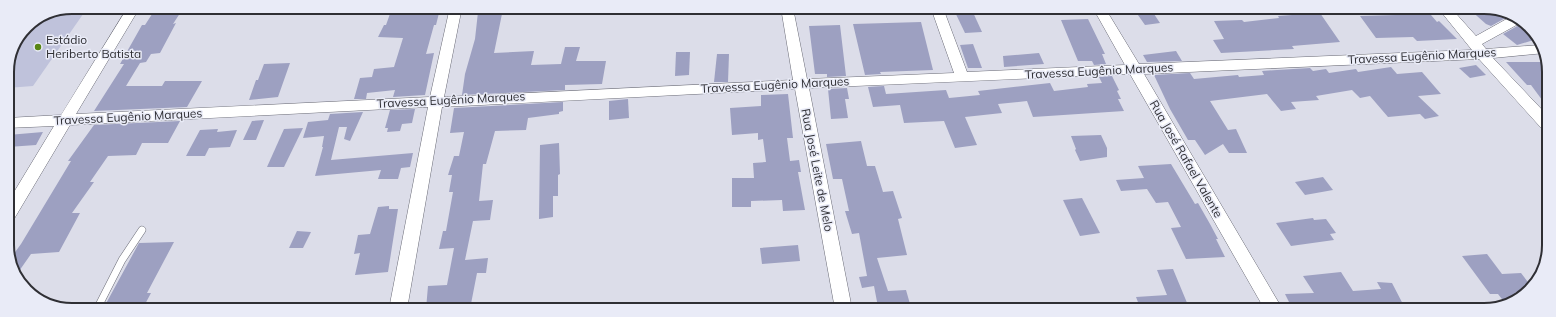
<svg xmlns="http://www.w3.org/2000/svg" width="1556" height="317" viewBox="0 0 1556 317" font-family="Mulish,sans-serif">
<rect width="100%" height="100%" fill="#dcdde9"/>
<path fill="#bfc2db" d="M 72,7 L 88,7 L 33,86 L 7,88 L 7,68 L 26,26 Z"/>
<g fill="#9da0c1">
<path d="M 184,7 L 173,24 L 176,23 L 160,53 L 151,54 L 146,62 L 140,63 L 126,86 L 162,86 L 165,81 L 202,81 L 187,107 L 94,111 L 124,64 L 120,64 L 142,25 L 145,25 L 156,8 Z"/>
<path d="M 422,7 L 438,7 L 438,9 L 440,9 L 436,25 L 434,25 L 426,54 L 434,53 L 425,95 L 393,97 L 395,90 L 367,93 L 366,99 L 354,99 L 360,78 L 372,77 L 374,69 L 394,67 L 403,38 L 378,37 L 384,25 L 386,25 L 391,11 L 421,10 Z"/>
<path d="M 953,8 L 971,8 L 982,32 L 965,33 Z"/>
<path d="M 1133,8 L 1147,8 L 1149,11 L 1152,11 L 1160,23 L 1145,25 Z"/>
<path d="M 1390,8 L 1425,8 L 1437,22 L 1439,21 L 1457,39 L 1417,41 L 1413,37 L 1376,38 L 1360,16 L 1396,15 Z"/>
<path d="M 1468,8 L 1497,8 L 1509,16 L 1491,26 L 1486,24 Z"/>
<path d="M 503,9 L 494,53 L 534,51 L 531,65 L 561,64 L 565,47 L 580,47 L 576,61 L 606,61 L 602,84 L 565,85 L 565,90 L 462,95 L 465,74 L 475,39 L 478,12 Z"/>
<path d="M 1320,13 L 1340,42 L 1292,46 L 1294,49 L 1221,53 L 1213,40 L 1224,39 L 1214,21 L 1242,20 L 1244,22 L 1279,18 L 1278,16 Z"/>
<path d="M 1088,19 L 1105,54 L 1102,54 L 1106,64 L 1094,65 L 1092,61 L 1078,61 L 1061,20 Z"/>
<path d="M 921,22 L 933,70 L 880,72 L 881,74 L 865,75 L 853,24 Z"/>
<path d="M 1521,24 L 1534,33 L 1537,39 L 1517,45 L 1503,34 Z"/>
<path d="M 840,25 L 846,76 L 827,77 L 827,74 L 815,74 L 809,26 Z"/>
<path d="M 973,44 L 982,68 L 968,68 L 960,45 Z"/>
<path d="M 1176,51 L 1182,61 L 1147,62 L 1143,55 Z"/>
<path d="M 676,52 L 690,52 L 689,75 L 675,76 Z"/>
<path d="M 1039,53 L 1044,64 L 1004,67 L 1003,56 Z"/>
<path d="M 717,54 L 729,54 L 728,82 L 714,82 Z"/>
<path d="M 1506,62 L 1548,62 L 1548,108 L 1531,85 L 1527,85 Z"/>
<path d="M 290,63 L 278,97 L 249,100 L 256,80 L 258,80 L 264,64 Z"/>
<path d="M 1476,65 L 1486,75 L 1470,78 L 1459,68 Z"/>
<path d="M 1391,67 L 1397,74 L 1422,72 L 1441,94 L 1418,96 L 1439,116 L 1425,119 L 1420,114 L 1388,117 L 1370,96 L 1360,98 L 1352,90 L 1316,96 L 1319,100 L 1291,102 L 1296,109 L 1281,111 L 1267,94 L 1210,101 L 1228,130 L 1236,129 L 1247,153 L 1229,153 L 1223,144 L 1205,155 L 1195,140 L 1188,140 L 1170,109 L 1154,75 L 1190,73 L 1194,79 L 1238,75 L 1239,77 L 1264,75 L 1262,71 L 1277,70 L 1310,68 L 1313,71 L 1326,69 L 1329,73 L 1356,69 L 1358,72 Z"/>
<path d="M 1112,76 L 1119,90 L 1117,91 L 1121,99 L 1118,99 L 1124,111 L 1033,117 L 1027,101 L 998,104 L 1002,113 L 965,117 L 977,145 L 955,148 L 944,121 L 904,123 L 900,105 L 873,107 L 868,87 L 884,86 L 886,94 L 946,90 L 949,98 L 980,95 L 978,91 L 1050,83 L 1054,91 L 1088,87 L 1087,84 L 1102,83 L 1099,77 Z"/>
<path d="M 847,88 L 849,99 L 845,99 L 848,118 L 831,119 L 828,89 Z"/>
<path d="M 788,94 L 793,138 L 787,138 L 790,161 L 799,160 L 801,172 L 798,172 L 805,210 L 783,211 L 782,200 L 751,201 L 751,207 L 732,207 L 732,178 L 754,178 L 753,163 L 766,162 L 763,139 L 758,140 L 758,133 L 732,135 L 730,108 L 761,106 L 761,95 Z"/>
<path d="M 628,99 L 629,118 L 609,120 L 609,101 Z"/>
<path d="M 563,102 L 563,111 L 559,112 L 559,114 L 528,118 L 526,130 L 495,131 L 486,164 L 483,164 L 479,201 L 493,200 L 490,220 L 473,221 L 465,260 L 488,258 L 486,273 L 477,273 L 470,309 L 426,309 L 428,286 L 447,285 L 454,248 L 439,249 L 443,231 L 446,231 L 453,192 L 449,192 L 452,175 L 448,175 L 454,156 L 459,156 L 464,132 L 450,133 L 454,108 Z"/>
<path d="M 415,109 L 412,123 L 402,124 L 400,131 L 387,132 L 388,128 L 385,128 L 390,110 Z"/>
<path d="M 363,112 L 350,141 L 344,139 L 347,127 L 339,127 L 331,160 L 413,153 L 410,167 L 401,168 L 398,179 L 378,179 L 381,170 L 315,176 L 323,147 L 322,147 L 324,136 L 303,138 L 308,122 L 328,120 L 330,114 Z"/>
<path d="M 264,120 L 256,140 L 243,140 L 252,121 Z"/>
<path d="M 180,121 L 168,143 L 142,143 L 136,155 L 108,156 L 90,182 L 94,182 L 72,213 L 80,213 L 59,252 L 31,254 L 17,274 L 10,262 L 10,259 L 21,244 L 71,161 L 68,161 L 94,125 Z"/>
<path d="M 303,128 L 284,167 L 267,167 L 284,129 Z"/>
<path d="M 218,129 L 217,132 L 237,130 L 230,147 L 209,148 L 205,156 L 186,156 L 200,130 Z"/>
<path d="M 43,132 L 36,145 L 8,147 L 8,135 Z"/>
<path d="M 1101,135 L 1107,148 L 1107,157 L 1080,161 L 1075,150 L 1076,149 L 1071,136 Z"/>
<path d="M 861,141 L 867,166 L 875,166 L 883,192 L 893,191 L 902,218 L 898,219 L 907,255 L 877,258 L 888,291 L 906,290 L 910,304 L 878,307 L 874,286 L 862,288 L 859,277 L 867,276 L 859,233 L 852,234 L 845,211 L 849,211 L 842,179 L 833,179 L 826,144 Z"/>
<path d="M 559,143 L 560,174 L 558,175 L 558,196 L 553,196 L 553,217 L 539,219 L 540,145 Z"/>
<path d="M 1171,164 L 1195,204 L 1198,203 L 1210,224 L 1218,239 L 1216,239 L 1225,257 L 1186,259 L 1171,228 L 1181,227 L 1168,202 L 1156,203 L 1147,189 L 1121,191 L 1116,180 L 1144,178 L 1138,166 Z"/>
<path d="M 1323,177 L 1333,190 L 1305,195 L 1295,182 Z"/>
<path d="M 1082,198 L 1100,233 L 1080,236 L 1063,200 Z"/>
<path d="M 389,206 L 389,209 L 398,209 L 388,272 L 355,275 L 360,253 L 354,254 L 358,235 L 370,234 L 378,207 Z"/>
<path d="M 1313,218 L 1314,220 L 1326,219 L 1336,233 L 1330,234 L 1334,240 L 1291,246 L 1276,223 Z"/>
<path d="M 297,231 L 311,232 L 303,248 L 289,248 Z"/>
<path d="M 174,242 L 147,293 L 151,293 L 143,308 L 103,309 L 139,243 Z"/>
<path d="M 798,245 L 800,261 L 762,264 L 760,248 Z"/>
<path d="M 1487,254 L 1502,274 L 1521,273 L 1531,286 L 1528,291 L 1515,292 L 1519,297 L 1505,303 L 1498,294 L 1490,294 L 1462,256 Z"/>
<path d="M 1173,269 L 1190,310 L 1141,310 L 1136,297 L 1167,295 L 1157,270 Z"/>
<path d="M 1341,272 L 1353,291 L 1381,289 L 1377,282 L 1392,283 L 1406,310 L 1373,308 L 1374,310 L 1293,310 L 1285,294 L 1314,293 L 1303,276 Z"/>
</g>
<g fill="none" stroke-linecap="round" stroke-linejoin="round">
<g stroke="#6a6b76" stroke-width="8">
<path id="lane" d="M 97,309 L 122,260 L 142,230"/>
</g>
<g stroke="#6a6b76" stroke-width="1">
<path id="street" d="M 128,7 L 140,7 L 76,114 L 430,97 L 450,7 L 462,7 L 444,97 L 793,80 L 781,8 L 793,8 L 807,79 L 954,73 L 931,8 L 943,8 L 967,72 L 1125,65 L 1093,8 L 1105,8 L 1139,64 L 1472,50 L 1438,8 L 1451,8 L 1476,36 L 1512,16 L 1522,22 L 1482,44 L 1486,49 L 1540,45 L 1545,53 L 1493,58 L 1548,116 L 1548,131 L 1543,130 L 1479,59 L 1144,74 L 1283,310 L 1265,310 L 1130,74 L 809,88 L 852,309 L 835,309 L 795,89 L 442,107 L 407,309 L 389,309 L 428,107 L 70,125 L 14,219 L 8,221 L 8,202 L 54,126 L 7,128 L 7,118 L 61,115 Z"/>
</g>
<use href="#lane" stroke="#fff" stroke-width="7"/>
<use href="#street" fill="#fff" fill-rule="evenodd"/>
</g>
<circle fill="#588514" stroke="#e9ebf7" stroke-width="1.5" cx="38" cy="47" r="4"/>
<g text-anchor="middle" stroke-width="3" stroke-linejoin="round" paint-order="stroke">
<g font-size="12" fill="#2f2f34" stroke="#e9ebf7" text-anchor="start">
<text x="46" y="44">Estádio<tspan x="46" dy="14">Heriberto Batista</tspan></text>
</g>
<g font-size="12" fill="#2f2f34" stroke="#e9ebf7">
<text transform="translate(1422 56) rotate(-3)" y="4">Travessa Eugênio Marques</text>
<text transform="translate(1099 71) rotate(-3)" y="4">Travessa Eugênio Marques</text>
<text transform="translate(775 85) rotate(-3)" y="4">Travessa Eugênio Marques</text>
<text transform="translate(451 100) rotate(-3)" y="4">Travessa Eugênio Marques</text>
<text transform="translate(128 117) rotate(-3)" y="4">Travessa Eugênio Marques</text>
<text transform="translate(1186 159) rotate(60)" y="4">Rua José Rafael Valente</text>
<text transform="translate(817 170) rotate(79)" y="4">Rua José Leite de Melo</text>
</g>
</g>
<path d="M0 0H1556V317H0ZM72 14H1484A58 58 0 0 1 1542 72V245A58 58 0 0 1 1484 303H72A58 58 0 0 1 14 245V72A58 58 0 0 1 72 14Z" fill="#e9ebf7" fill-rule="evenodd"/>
<path fill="none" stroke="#2f2f34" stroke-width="2" d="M72 14H1484A58 58 0 0 1 1542 72V245A58 58 0 0 1 1484 303H72A58 58 0 0 1 14 245V72A58 58 0 0 1 72 14Z"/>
</svg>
